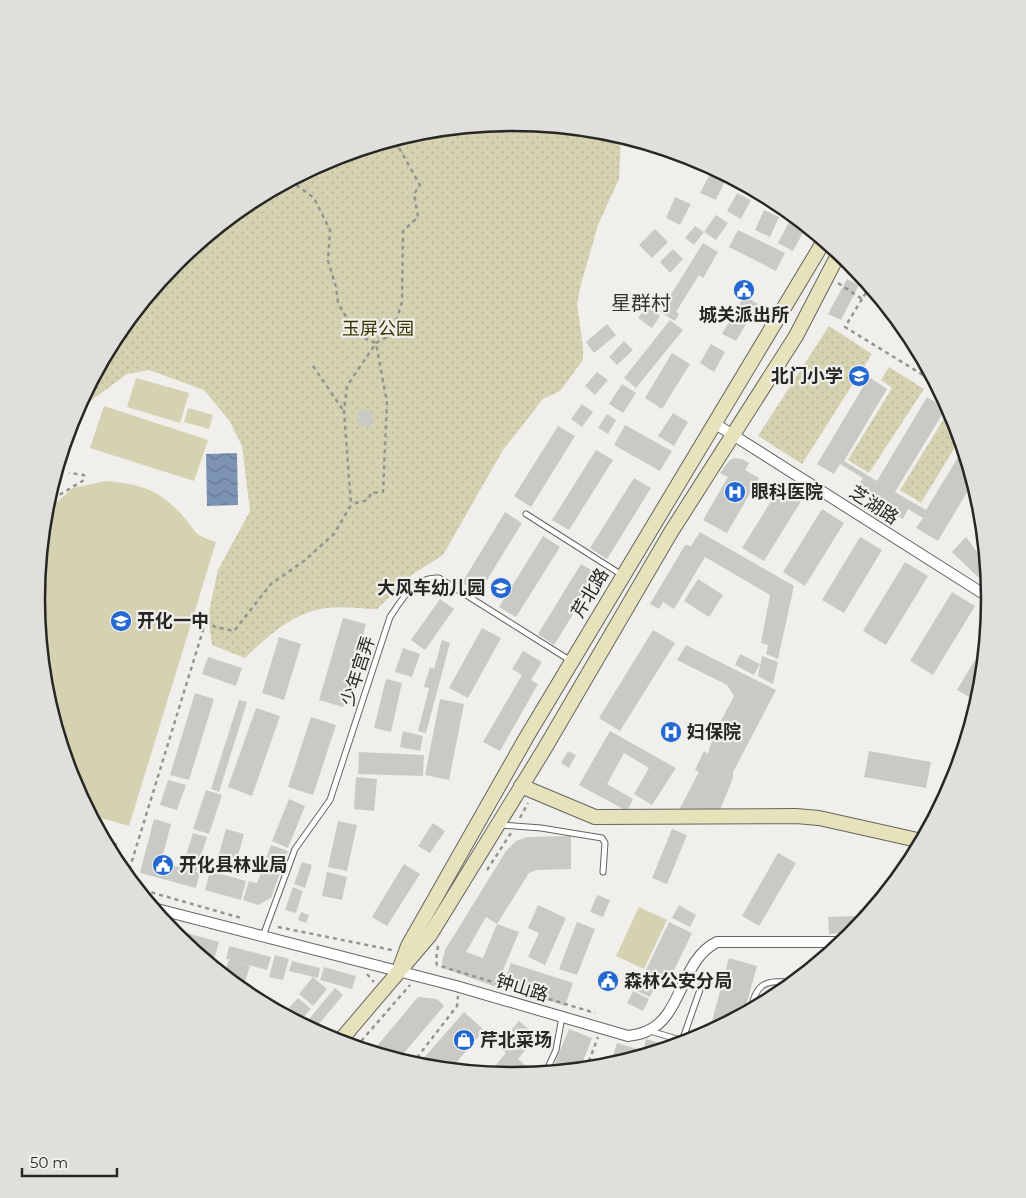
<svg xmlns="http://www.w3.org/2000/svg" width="1026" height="1198" viewBox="0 0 1026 1198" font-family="Montserrat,'Noto Sans SC',sans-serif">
<defs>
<pattern id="grass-dots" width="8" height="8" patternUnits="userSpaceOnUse" patternTransform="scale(1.25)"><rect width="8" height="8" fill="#d5d2b2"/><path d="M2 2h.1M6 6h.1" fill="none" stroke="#b7b499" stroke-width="1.8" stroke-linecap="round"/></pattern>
<pattern id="water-waves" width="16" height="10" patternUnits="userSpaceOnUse" patternTransform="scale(1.25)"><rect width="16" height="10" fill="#7d93b5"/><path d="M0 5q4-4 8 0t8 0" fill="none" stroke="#667893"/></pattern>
</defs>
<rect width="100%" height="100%" fill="#f0efeb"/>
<g fill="url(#grass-dots)">
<path d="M 513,122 L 606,131 L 621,136 L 619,179 L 598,225 L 581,284 L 577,304 L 583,347 L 583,360 L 560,391 L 543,399 L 503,450 L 443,555 L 413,574 L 377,609 C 361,609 342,606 326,608 C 292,613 268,636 245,658 L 212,645 L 208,616 L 218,570 L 250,511 L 242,446 L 229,420 L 204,390 L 149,370 L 127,374 L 85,405 L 59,462 L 73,416 L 117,334 L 176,262 L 248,202 L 331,158 L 420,131 Z"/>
<path d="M 829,326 L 872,354 L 802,464 L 758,436 Z"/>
<path d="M 889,367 L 924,389 L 869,473 L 848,460 L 892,388 L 881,380 Z"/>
<path d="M 950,409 L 960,439 L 921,503 L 900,490 Z"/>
</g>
<g fill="#d5d2b2">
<path d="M 136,378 L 189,393 L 180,423 L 127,407 Z"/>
<path d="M 104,406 L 208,440 L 194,481 L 90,448 Z"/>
<path d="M 188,408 L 213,415 L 209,429 L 184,422 Z"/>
<path d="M 106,481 C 139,484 159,489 182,515 C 199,533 189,533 216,542 L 129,826 L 90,815 L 72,781 L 45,692 L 36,599 L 45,512 L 73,488 Z"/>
<path d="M 639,907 L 667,920 L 644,969 L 616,956 Z"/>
</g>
<path fill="url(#water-waves)" d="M 237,453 L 238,505 L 207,506 L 206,454 Z"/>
<g fill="#cacac5">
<path d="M 711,172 L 726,179 L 716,200 L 700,193 Z"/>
<path d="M 737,193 L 751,200 L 741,219 L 727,211 Z"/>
<path d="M 675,197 L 691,204 L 680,225 L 666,218 Z"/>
<path d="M 764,210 L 779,217 L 770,237 L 755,230 Z"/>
<path d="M 716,215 L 728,223 L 716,240 L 704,232 Z"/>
<path d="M 791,218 L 806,227 L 793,251 L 778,243 Z"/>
<path d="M 695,226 L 704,232 L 694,245 L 685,238 Z"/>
<path d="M 655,229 L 668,242 L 652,258 L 639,245 Z"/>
<path d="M 738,230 L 785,253 L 776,271 L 729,247 Z"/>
<path d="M 703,243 L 718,252 L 703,278 L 699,275 L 676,312 L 679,314 L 675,321 L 660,312 Z"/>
<path d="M 673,249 L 683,259 L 670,273 L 660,262 Z"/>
<path d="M 847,279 L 859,285 L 841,320 L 828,314 Z"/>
<path d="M 744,296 L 758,304 L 736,341 L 722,334 Z"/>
<path d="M 647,306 L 660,316 L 652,328 L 638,318 Z"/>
<path d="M 670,320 L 683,330 L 636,388 L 624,378 Z"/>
<path d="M 607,324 L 616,335 L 594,353 L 586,342 Z"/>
<path d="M 624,341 L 633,350 L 617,365 L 609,357 Z"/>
<path d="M 711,344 L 725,352 L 714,372 L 700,363 Z"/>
<path d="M 672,353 L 690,364 L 662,409 L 645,398 Z"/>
<path d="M 597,372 L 608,380 L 595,395 L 585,386 Z"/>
<path d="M 869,377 L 887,389 L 844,461 L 877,481 L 927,397 L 946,408 L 895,492 L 926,510 L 963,449 L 973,482 L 938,541 L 916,528 L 923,518 L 908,509 L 903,519 L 856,491 L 863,478 L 840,464 L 834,474 L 817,464 Z"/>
<path d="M 622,384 L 636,393 L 623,413 L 609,404 Z"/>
<path d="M 582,404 L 593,412 L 582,427 L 571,419 Z"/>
<path d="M 360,410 L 370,410 L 374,418 L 370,426 L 360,426 L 356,419 Z"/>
<path d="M 673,413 L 688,422 L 674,446 L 658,436 Z"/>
<path d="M 607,414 L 616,420 L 608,434 L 598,428 Z"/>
<path d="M 625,425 L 672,451 L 660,471 L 614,445 Z"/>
<path d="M 558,426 L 575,436 L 531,507 L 514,496 Z"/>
<path d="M 596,450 L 613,460 L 569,530 L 552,520 Z"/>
<path d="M 734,458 L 742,459 L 749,463 L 745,470 L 759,478 L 727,533 L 703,520 L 728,477 L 720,473 L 729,461 Z"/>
<path d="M 634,478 L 651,488 L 607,559 L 590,548 Z"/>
<path d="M 781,485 L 803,498 L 764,561 L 742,548 Z"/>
<path d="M 822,509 L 844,523 L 805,586 L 783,572 Z"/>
<path d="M 505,512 L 522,523 L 479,593 L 462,583 Z"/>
<path d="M 700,532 L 794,586 L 778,659 L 766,654 L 768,645 L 761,643 L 770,595 L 705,557 L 674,609 L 663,602 L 659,609 L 650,604 L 685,545 L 691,546 Z"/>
<path d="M 543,536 L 560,547 L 516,617 L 499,607 Z"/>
<path d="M 860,537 L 882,550 L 844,613 L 822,600 Z"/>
<path d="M 966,537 L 985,563 L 987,573 L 981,580 L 952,552 Z"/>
<path d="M 905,562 L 928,576 L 886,645 L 863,631 Z"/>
<path d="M 581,564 L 598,574 L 554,645 L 538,634 Z"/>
<path d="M 698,579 L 723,595 L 709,617 L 684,601 Z"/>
<path d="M 952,592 L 975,606 L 933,675 L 910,661 Z"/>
<path d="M 440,599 L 454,609 L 425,650 L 411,640 Z"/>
<path d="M 343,618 L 366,624 L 343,707 L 319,700 Z"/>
<path d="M 482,628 L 501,638 L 468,698 L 449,688 Z"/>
<path d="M 653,630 L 675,643 L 620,731 L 599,718 Z"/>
<path d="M 279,637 L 301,644 L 284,700 L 262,693 Z"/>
<path d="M 442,640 L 450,643 L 426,733 L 418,731 L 429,688 L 424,687 L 430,667 L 434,669 Z"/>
<path d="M 985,643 L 981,692 L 978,702 L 957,690 Z"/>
<path d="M 686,645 L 776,690 L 733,772 L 733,778 L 720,810 L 679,810 L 699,772 L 695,770 L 704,751 L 708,754 L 713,736 L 734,696 L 727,685 L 677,660 Z"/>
<path d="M 403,648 L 420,654 L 412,677 L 395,672 Z"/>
<path d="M 523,651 L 542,662 L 531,680 L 538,684 L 500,751 L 483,742 L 522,675 L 512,669 Z"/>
<path d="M 740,654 L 760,664 L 754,675 L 735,665 Z"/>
<path d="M 762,656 L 778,662 L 773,684 L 758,676 Z"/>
<path d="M 208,657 L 242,668 L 236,686 L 202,674 Z"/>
<path d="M 386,679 L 402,683 L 391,732 L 374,728 Z"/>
<path d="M 195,693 L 214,699 L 189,780 L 170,775 Z"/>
<path d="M 440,699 L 464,704 L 449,780 L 425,775 Z"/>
<path d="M 239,700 L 247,702 L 219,792 L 211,789 Z"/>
<path d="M 256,708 L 280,716 L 252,796 L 228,787 Z"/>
<path d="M 311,717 L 336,725 L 313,795 L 288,787 Z"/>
<path d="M 403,731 L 423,736 L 420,751 L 400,747 Z"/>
<path d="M 610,731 L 676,768 L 652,805 L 634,794 L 649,768 L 624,753 L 607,784 L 633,799 L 627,811 L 579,785 Z"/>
<path d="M 568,751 L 576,755 L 569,768 L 561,763 Z"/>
<path d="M 869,751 L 931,762 L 926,788 L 864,777 Z"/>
<path d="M 359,752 L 424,755 L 423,776 L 358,774 Z"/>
<path d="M 356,777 L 377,779 L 374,811 L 354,809 Z"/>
<path d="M 168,780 L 186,785 L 177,810 L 160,805 Z"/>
<path d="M 206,790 L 222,795 L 209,834 L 193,829 Z"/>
<path d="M 289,799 L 305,806 L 288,848 L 272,841 Z"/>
<path d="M 154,819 L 171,824 L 161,862 L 182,868 L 193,833 L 207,837 L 196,872 L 200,872 L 196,888 L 140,873 Z"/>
<path d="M 338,821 L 357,825 L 347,871 L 328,867 Z"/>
<path d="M 433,823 L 445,831 L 430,853 L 418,846 Z"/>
<path d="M 226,829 L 244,834 L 234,870 L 216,865 Z"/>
<path d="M 672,829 L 687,835 L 667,884 L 652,878 Z"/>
<path d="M 571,836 L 571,869 L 537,870 L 529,873 L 497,924 L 486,917 L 466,952 L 483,958 L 497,924 L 519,932 L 496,987 L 443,968 L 442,962 L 445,950 L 506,851 L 516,841 L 528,837 Z"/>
<path d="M 271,845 L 288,851 L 271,898 L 258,905 L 243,900 L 249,881 L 257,883 Z"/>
<path d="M 778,853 L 796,863 L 759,926 L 742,916 Z"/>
<path d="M 302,862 L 312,865 L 305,888 L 294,884 Z"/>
<path d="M 404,864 L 420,874 L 387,926 L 372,917 Z"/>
<path d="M 210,871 L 246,881 L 241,900 L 205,890 Z"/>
<path d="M 327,872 L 347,877 L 342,900 L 322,896 Z"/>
<path d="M 293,887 L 303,891 L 296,913 L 285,910 Z"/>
<path d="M 597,895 L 610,900 L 603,917 L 590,912 Z"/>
<path d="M 538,905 L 566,918 L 545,965 L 528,957 L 539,933 L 528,928 Z"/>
<path d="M 679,905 L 696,915 L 690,927 L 672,918 Z"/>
<path d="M 873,909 L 853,932 L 829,934 L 828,917 L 857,916 L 859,910 Z"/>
<path d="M 301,912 L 309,915 L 306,923 L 298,920 Z"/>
<path d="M 577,922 L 595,929 L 577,975 L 559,969 Z"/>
<path d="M 669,922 L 692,933 L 667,985 L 644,974 Z"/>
<path d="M 169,928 L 219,942 L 212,966 L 195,952 L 196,949 L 190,948 Z"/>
<path d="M 229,946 L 271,957 L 267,970 L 237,962 L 250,966 L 242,991 L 224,976 L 229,959 L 226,959 Z"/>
<path d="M 275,955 L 289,959 L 283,980 L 269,977 Z"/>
<path d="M 729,958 L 757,966 L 744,1013 L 709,1032 Z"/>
<path d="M 292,961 L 320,968 L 318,978 L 289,971 Z"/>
<path d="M 511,963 L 573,983 L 565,1006 L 503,985 Z"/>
<path d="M 324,967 L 356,976 L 352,989 L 320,980 Z"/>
<path d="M 640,976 L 656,985 L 650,997 L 633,989 Z"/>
<path d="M 313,977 L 327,989 L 313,1006 L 299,994 Z"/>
<path d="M 335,988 L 343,995 L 314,1030 L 304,1025 Z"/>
<path d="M 633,991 L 649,999 L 643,1011 L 627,1003 Z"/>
<path d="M 418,997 L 437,999 L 444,1006 L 398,1060 L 372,1052 Z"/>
<path d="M 298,998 L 311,1009 L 299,1022 L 286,1011 Z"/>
<path d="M 464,1012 L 484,1030 L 450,1070 L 433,1068 L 423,1059 Z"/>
<path d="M 519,1021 L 537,1036 L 518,1059 L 526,1066 L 518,1075 L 489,1073 L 506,1053 L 498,1046 Z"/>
<path d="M 569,1029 L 592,1038 L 580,1069 L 551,1072 Z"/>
<path d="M 646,1039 L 666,1045 L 665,1049 L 652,1053 L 643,1051 Z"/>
<path d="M 617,1043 L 637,1049 L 634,1058 L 610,1065 Z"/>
</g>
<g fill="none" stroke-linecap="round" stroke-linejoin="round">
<g stroke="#656561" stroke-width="7">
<g id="lane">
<path d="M 526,514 L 622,575"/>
<path d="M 501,825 L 541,828 L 602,838 L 605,843 L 603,872"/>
<path d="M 263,936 L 295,849 L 330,800 L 390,617 C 402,599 415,576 439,578 L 571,661"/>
<path d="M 782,982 L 786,988"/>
<path d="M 751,1010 C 756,980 768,981 794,982"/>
<path d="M 650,1031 L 687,1042"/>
<path d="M 681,1044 L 702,984"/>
<path d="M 546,1072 L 556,1050 L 562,1017"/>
</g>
</g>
<g stroke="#656561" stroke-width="12">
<g id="street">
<path d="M 714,423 L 990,598"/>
<path d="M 153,908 L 456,986 L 628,1036 C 634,1035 642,1034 647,1031 C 682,1017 681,959 717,942 L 843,942"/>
</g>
</g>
<g stroke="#656561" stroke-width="16">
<g id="secondary">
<path d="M 521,786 L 595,817 L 796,816 L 819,818 L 922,841"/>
<path d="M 401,965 L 408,946 L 526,738 L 824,241"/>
<path d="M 339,1042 L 430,935 L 545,748 L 671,532 L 796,336 L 839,253"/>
</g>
</g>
<g stroke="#959491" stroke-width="2.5" stroke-dasharray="4 4" stroke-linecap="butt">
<path d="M 290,180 L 314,198 L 330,230 L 328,261 L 336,287 L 338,303 L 345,315 L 366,339 L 376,343 L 387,403 L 383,492 L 371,493 L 368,500 L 352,504"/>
<path d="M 838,283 L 862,299 L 870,287"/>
<path d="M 862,299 L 845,327 L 936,383"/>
<path d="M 313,366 L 343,410"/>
<path d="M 46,503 L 84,480 L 84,475 L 69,473"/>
<path d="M 520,818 L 528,803"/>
<path d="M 105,842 L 120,845"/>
<path d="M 487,870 L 511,833"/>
<path d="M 127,877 L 204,627 L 209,623 L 215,627 L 234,631 L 271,584 L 304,561 L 334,534 L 351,505 L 344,411 L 347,386 L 376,343 L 392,334 L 402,302 L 403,231 L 418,217 L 414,194 L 420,185 L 394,139"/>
<path d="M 136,888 L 241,918"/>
<path d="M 278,927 L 392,950"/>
<path d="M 438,946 L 436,960 L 437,965 L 595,1013"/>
<path d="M 367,974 L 374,982"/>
<path d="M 356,1047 L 410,985"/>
<path d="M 412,1064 L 457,1006 L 458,996"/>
<path d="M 586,1069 L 598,1037"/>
</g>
<use href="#lane" stroke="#fff" stroke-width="5"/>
<use href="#street" stroke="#fff" stroke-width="10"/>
<use href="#secondary" stroke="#e6e2bb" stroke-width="14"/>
</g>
<defs>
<g id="civic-disc" transform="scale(1.125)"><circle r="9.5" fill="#2468d4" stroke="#f0efeb"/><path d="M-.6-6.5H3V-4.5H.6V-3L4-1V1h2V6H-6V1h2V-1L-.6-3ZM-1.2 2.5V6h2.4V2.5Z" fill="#fff"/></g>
<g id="school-disc" transform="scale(1.125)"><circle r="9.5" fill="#2468d4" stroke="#f0efeb"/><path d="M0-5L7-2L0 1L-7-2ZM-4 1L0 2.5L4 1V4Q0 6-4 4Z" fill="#fff"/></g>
<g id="hospital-disc" transform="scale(1.125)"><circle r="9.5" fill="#2468d4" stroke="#f0efeb"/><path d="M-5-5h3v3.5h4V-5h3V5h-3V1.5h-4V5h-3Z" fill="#fff"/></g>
<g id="shop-disc" transform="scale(1.125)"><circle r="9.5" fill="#2468d4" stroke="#f0efeb"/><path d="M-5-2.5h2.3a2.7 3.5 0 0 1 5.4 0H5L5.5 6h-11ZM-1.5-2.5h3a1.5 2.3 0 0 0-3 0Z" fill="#fff"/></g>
</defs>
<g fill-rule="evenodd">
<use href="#civic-disc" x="744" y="290"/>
<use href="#school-disc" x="859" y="376"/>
<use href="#hospital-disc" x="735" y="492"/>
<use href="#school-disc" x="501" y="588"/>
<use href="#school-disc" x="121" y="621"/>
<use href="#hospital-disc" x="671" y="732"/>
<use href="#civic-disc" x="163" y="865"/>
<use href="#civic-disc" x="608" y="981"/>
<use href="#shop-disc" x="464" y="1040"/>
</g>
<g text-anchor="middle" stroke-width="4.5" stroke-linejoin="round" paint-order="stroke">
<g font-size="18" font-weight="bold" fill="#272725" stroke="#f0efeb" text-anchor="start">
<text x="744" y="321" text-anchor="middle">城关派出所</text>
<text x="843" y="382" text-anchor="end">北门小学</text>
<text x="751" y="498">眼科医院</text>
<text x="485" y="594" text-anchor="end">大风车幼儿园</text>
<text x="137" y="627">开化一中</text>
<text x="687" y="738">妇保院</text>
<text x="179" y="871">开化县林业局</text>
<text x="624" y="987">森林公安分局</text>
<text x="480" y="1046">芹北菜场</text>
</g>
<g font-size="18" fill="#3a3400" stroke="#f0efeb">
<text x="378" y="335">玉屏公园</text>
</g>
<g font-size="18" fill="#272725" stroke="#f0efeb">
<text transform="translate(874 505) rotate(33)" y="6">芝湖路</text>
<text transform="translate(590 593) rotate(-59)" y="6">芹北路</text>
<text transform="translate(358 671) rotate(-72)" y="6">少年宫弄</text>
<text transform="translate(522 988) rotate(17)" y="6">钟山路</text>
</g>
<g font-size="20" fill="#353531" stroke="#f0efeb">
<text x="641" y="310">星群村</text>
</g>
</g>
<path d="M0 0H1026V1198H0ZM45 599a468 468 0 1 1 936 0a468 468 0 1 1-936 0Z" fill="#e0dfdb" fill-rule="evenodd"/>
<path fill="none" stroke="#272725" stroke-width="2.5" d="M45 599a468 468 0 1 1 936 0a468 468 0 1 1-936 0Z"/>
<path d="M22 1168v8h95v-8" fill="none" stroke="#272725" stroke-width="2.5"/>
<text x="30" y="1168" font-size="15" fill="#272725" stroke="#f0efeb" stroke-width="4" paint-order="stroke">50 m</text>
</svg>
